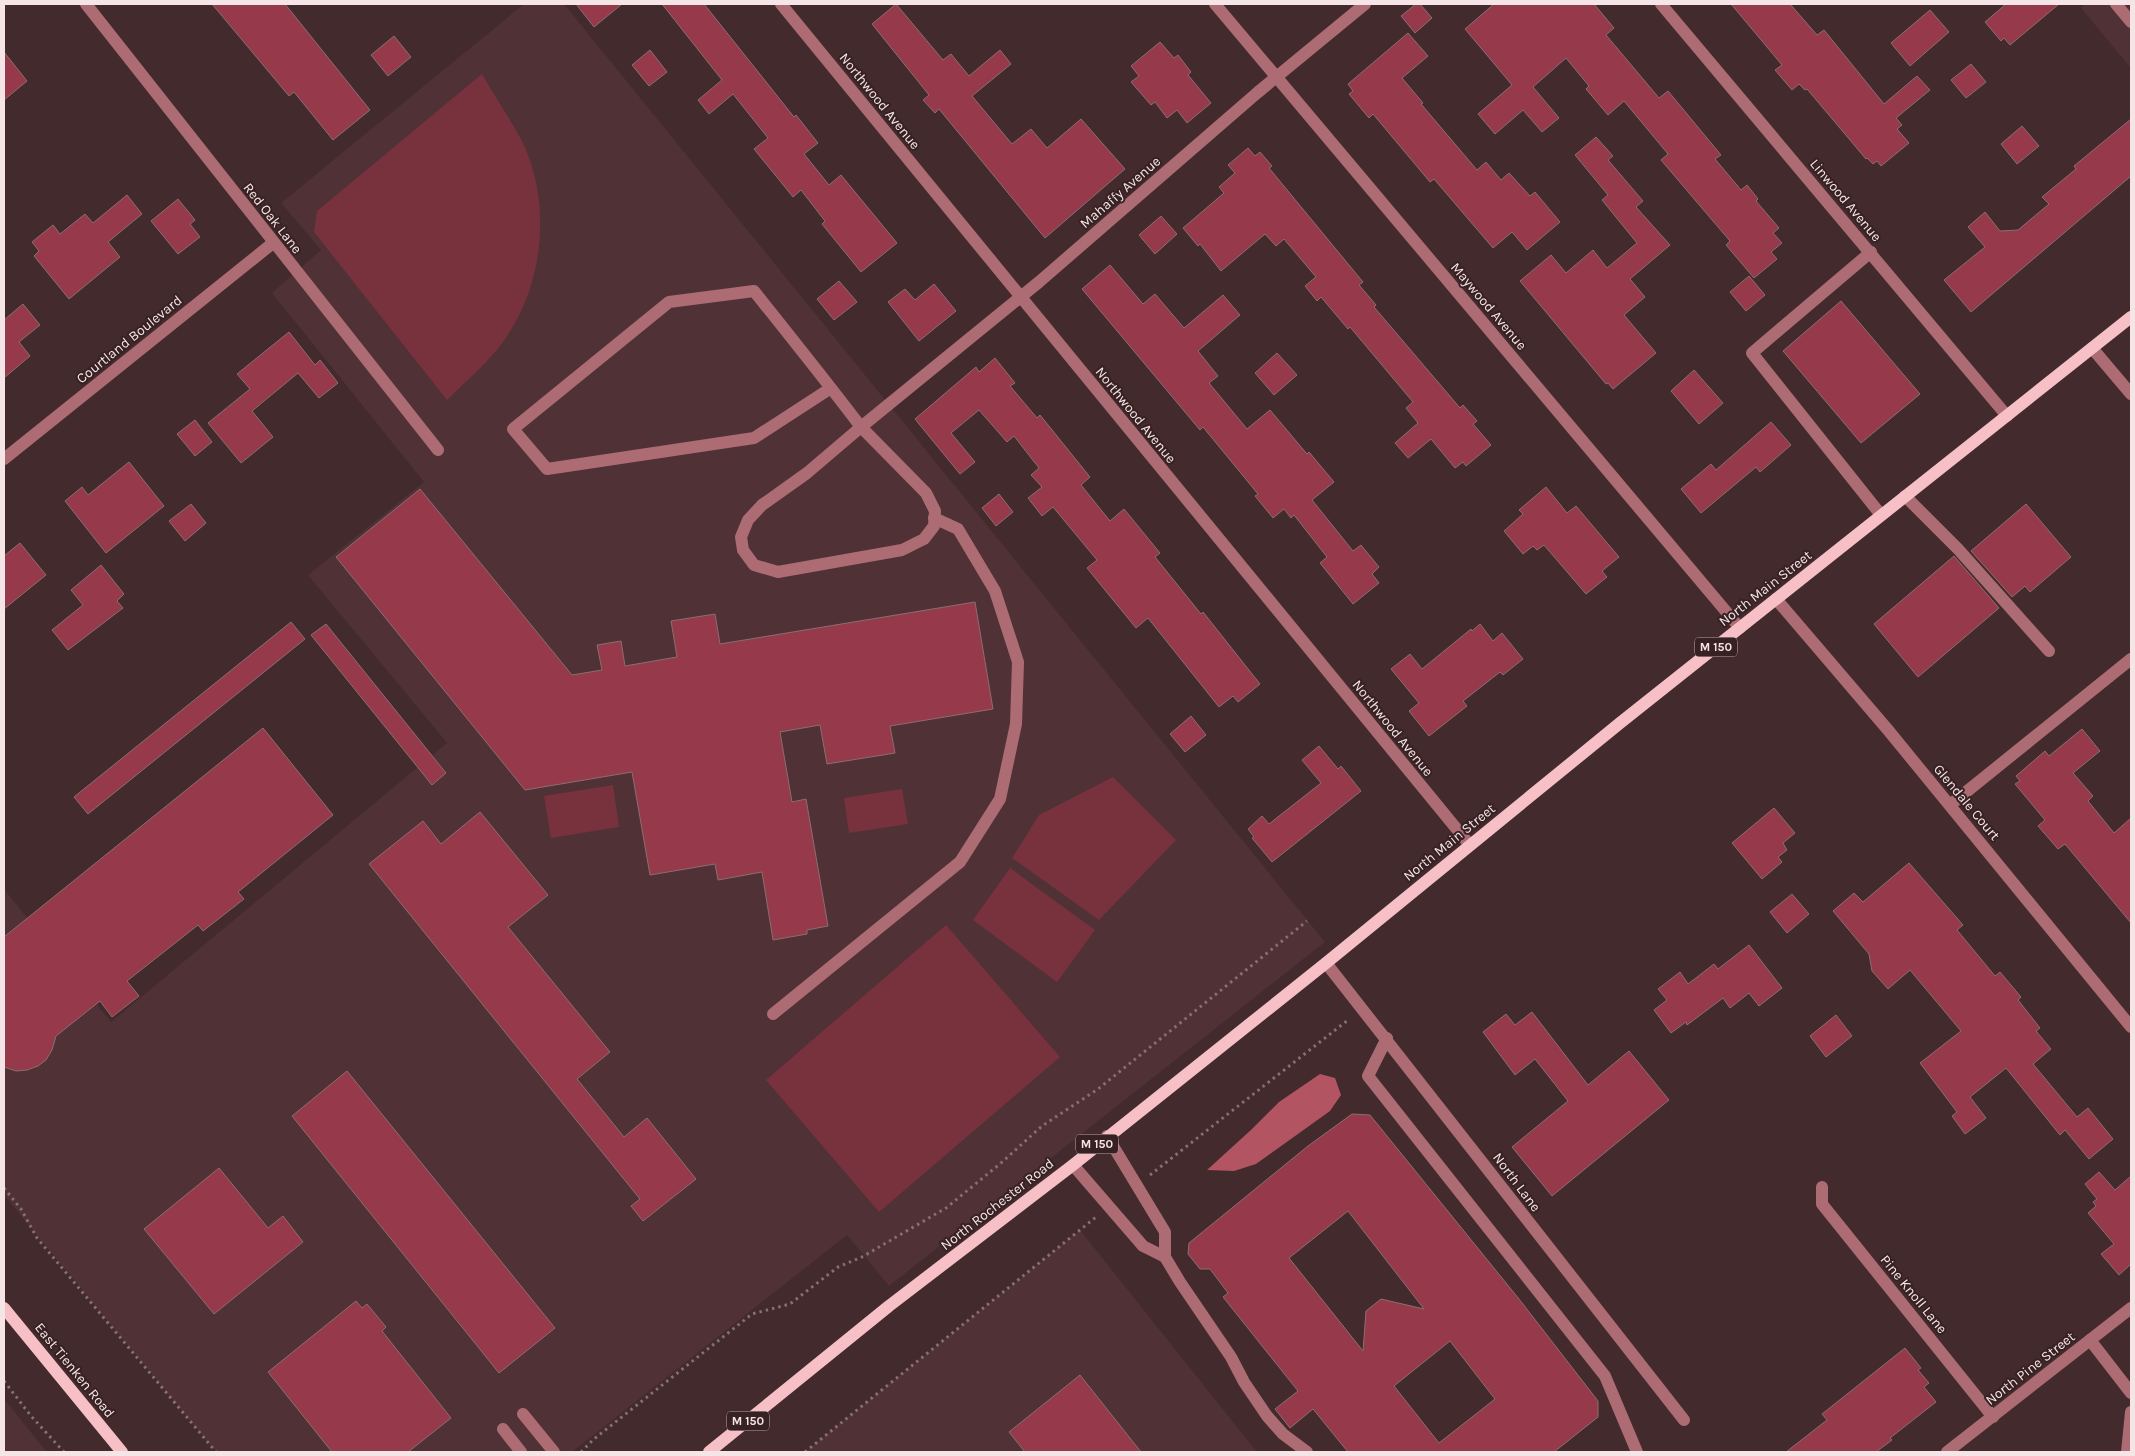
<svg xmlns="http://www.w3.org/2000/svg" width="2135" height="1456" viewBox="0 0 2135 1456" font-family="Karla,sans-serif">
<rect width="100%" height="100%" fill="#422a2d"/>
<g fill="#503135">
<path d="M 524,4 L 564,4 L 1325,942 L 889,1286 L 847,1235 L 572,1452 L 216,1452 L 4,1195 L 4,889 L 111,1022 L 447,743 L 308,575 L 424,482 L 272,293 L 321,250 L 281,203 Z"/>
<path d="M 2086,4 L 2131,4 L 2131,68 L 2081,8 Z"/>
<path d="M 1080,1230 L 1257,1452 L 805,1452 Z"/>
<path d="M 4,1399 L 47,1452 L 4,1452 Z"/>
</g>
<g fill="#77323e">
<path d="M 482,74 C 495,97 511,120 523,143 C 551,203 544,279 509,333 C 493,359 468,379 447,400 L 314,232 L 317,211 Z"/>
<path d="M 1113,777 L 1176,840 L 1099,920 L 1012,858 L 1039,815 Z"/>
<path d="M 613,785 L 619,827 L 551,838 L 544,796 Z"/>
<path d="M 902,789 L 908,824 L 849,833 L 844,798 Z"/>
<path d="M 1010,868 L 1095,930 L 1057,982 L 973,920 Z"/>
<path d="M 946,925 L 1060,1057 L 879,1212 L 766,1080 Z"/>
</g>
<path fill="#b35463" d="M 1320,1074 L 1335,1078 L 1341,1095 L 1330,1111 L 1256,1164 L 1234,1171 L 1207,1170 L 1252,1129 L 1279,1102 Z"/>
<g fill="#963a4b" stroke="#8a6e71" fill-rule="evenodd">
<path d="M 212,4 L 285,4 L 370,110 L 333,140 L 294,92 L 289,96 Z"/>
<path d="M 576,4 L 622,4 L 594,27 Z"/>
<path d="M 662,4 L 704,4 L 794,117 L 796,115 L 818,143 L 804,154 L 829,185 L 841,175 L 897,243 L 861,272 L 822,224 L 825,221 L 801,190 L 793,197 L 754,149 L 768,138 L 733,94 L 709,114 L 698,100 L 722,80 Z"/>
<path d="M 896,4 L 943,60 L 951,54 L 969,76 L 1000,50 L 1011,64 L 972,96 L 1012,144 L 1031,129 L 1047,148 L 1081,119 L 1125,169 L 1045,238 L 939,109 L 935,113 L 923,100 L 929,95 L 872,24 Z"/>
<path d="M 1416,4 L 1420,4 L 1432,18 L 1415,33 L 1401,16 Z"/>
<path d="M 1494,4 L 1594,4 L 1614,28 L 1606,35 L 1659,98 L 1668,91 L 1721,155 L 1715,159 L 1741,190 L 1747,185 L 1758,199 L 1756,201 L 1779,228 L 1773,233 L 1782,243 L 1771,252 L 1777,259 L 1754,278 L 1726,245 L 1730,241 L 1661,160 L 1668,154 L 1624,101 L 1608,115 L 1586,89 L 1589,86 L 1566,58 L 1533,87 L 1559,118 L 1542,132 L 1523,110 L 1495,134 L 1478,114 L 1512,85 L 1465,29 Z"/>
<path d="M 1731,4 L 1790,4 L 1817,35 L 1824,30 L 1884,104 L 1917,76 L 1930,90 L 1896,118 L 1902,125 L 1897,129 L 1909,143 L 1881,166 L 1877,161 L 1873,164 L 1867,158 L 1866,159 L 1807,89 L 1805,90 L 1799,84 L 1792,90 L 1775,70 L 1782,65 Z"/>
<path d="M 2006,4 L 2059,4 L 2010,45 L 2004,38 L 2001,41 L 1985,22 Z"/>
<path d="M 1930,10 L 1949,32 L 1910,66 L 1891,43 Z"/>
<path d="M 1408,33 L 1428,56 L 1402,78 L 1423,103 L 1421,104 L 1477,170 L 1486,162 L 1501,180 L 1509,173 L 1530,196 L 1535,192 L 1560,222 L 1527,250 L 1512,232 L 1493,248 L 1434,179 L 1430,182 L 1373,114 L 1369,118 L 1349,94 L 1353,91 L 1348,84 Z"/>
<path d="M 394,36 L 411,57 L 388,76 L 371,55 Z"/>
<path d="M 1160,42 L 1174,58 L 1178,55 L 1191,72 L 1188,75 L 1211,103 L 1187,123 L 1177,110 L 1167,118 L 1155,102 L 1151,105 L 1131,82 L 1139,76 L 1131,66 Z"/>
<path d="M 650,50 L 667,72 L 649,86 L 632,65 Z"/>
<path d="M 4,52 L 27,81 L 4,100 Z"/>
<path d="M 1971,64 L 1986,82 L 1966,98 L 1951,80 Z"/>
<path d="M 2131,119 L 2131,176 L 1971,312 L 1944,280 L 1985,247 L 1968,227 L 1985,212 L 2000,231 L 2018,230 L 2049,204 L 2042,197 L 2076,169 L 2074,166 Z"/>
<path d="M 2022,126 L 2039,146 L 2017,164 L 2001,144 Z"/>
<path d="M 1596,137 L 1613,156 L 1608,160 L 1643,201 L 1636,207 L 1670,245 L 1630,279 L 1645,297 L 1624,315 L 1656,353 L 1613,389 L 1608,383 L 1606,384 L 1520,281 L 1551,255 L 1566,273 L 1593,250 L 1607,268 L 1637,243 L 1602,200 L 1608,195 L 1575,155 Z"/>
<path d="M 1248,148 L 1255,156 L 1260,152 L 1272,166 L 1269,168 L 1363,282 L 1359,285 L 1376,305 L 1374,307 L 1460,408 L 1463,405 L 1477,421 L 1473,424 L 1491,445 L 1466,466 L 1463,462 L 1455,468 L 1431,439 L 1408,458 L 1395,443 L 1418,423 L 1406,408 L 1413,402 L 1350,327 L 1348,329 L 1321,297 L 1317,301 L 1305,286 L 1316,277 L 1284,239 L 1276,246 L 1265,234 L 1221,271 L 1200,244 L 1198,246 L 1183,228 L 1224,193 L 1219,187 L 1235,173 L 1228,165 Z"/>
<path d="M 127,195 L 142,214 L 108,242 L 120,257 L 69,299 L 34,256 L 39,251 L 32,242 L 53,225 L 60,234 L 85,214 L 93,223 Z"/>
<path d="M 178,199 L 195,220 L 190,224 L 200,237 L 178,254 L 151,221 Z"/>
<path d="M 1161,216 L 1177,234 L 1155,254 L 1139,235 Z"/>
<path d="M 1110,265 L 1143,304 L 1155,294 L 1184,328 L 1223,295 L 1240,315 L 1198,351 L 1218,376 L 1209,383 L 1247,429 L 1270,410 L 1307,454 L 1309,452 L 1334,482 L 1312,500 L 1353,551 L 1361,545 L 1379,567 L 1372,574 L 1379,583 L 1353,604 L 1320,563 L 1327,557 L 1294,515 L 1291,518 L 1284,509 L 1273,518 L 1255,496 L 1258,494 L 1203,427 L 1200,430 L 1082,289 Z"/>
<path d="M 1749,276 L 1765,295 L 1746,311 L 1730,292 Z"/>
<path d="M 839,281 L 857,302 L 834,320 L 817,299 Z"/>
<path d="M 934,284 L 956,311 L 919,341 L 888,302 L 905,289 L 915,300 Z"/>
<path d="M 1841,301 L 1920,394 L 1861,443 L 1783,351 Z"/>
<path d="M 23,304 L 40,325 L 19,342 L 30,356 L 4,378 L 4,320 Z"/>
<path d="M 289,332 L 315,365 L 320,360 L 338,383 L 319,398 L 298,373 L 252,411 L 273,437 L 241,463 L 208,423 L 250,389 L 237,374 Z"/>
<path d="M 1277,353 L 1297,375 L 1274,395 L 1255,373 Z"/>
<path d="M 995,358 L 1015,383 L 1010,386 L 1037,418 L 1040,415 L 1090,477 L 1081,485 L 1110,521 L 1124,509 L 1160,553 L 1155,557 L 1201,614 L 1203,612 L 1260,684 L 1238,702 L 1233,696 L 1219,707 L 1148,618 L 1136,628 L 1087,568 L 1097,560 L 1053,507 L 1042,516 L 1028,498 L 1042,487 L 1031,475 L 1039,468 L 1014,436 L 1007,442 L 979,410 L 951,433 L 975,462 L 960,474 L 915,419 L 976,367 L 979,372 Z"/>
<path d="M 1694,370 L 1723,403 L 1699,424 L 1671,391 Z"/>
<path d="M 195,420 L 212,442 L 195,456 L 177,434 Z"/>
<path d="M 1771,422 L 1791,445 L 1760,472 L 1756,467 L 1701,513 L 1681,489 L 1711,464 L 1716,470 Z"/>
<path d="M 129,462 L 164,506 L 106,553 L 65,501 L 82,487 L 88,495 Z"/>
<path d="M 1546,487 L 1567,513 L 1576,506 L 1619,557 L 1602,571 L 1607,577 L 1586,594 L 1544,545 L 1537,550 L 1533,546 L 1523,554 L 1504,531 L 1523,514 L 1519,510 Z"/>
<path d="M 420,489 L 572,675 L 602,670 L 597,645 L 621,641 L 625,666 L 677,657 L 671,621 L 715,614 L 720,644 L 975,602 L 993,709 L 890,726 L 895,753 L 827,764 L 820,725 L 780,732 L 792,802 L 806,799 L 828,926 L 807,930 L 807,934 L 773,940 L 762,872 L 718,880 L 715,864 L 650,875 L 632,772 L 525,790 L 336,557 Z"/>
<path d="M 999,494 L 1013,512 L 996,526 L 982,508 Z"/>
<path d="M 191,504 L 206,523 L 185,541 L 169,521 Z"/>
<path d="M 2026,504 L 2071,557 L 2030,592 L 2025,586 L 2012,597 L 1971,551 Z"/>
<path d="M 20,543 L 46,575 L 4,609 L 4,556 Z"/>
<path d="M 1954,556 L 1999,608 L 1918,677 L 1874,624 Z"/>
<path d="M 101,565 L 124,594 L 117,601 L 123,608 L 68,650 L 52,630 L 83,605 L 71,590 Z"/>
<path d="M 291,622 L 305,639 L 88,814 L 74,797 Z"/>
<path d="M 326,624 L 446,773 L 432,785 L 311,635 Z"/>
<path d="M 1480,624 L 1493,641 L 1502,633 L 1523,659 L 1503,675 L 1500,672 L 1463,701 L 1467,706 L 1429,736 L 1409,711 L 1419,703 L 1391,669 L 1410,654 L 1422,669 L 1471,629 L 1472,631 Z"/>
<path d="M 1191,716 L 1206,735 L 1185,752 L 1170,734 Z"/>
<path d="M 263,728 L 333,815 L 238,892 L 244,899 L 203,931 L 198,925 L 127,981 L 139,996 L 112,1017 L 100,1001 L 56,1036 L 52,1050 L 46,1060 L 38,1066 L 27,1070 L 16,1071 L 4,1067 L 4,937 Z"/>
<path d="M 2082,729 L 2100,751 L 2073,773 L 2093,796 L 2088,801 L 2114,833 L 2131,818 L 2131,923 L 2065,844 L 2058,849 L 2038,826 L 2045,820 L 2015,784 L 2020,781 L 2016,776 L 2045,751 L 2049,756 Z"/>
<path d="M 1319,746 L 1338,769 L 1341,766 L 1361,791 L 1272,862 L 1252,838 L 1254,837 L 1248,829 L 1262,816 L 1269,824 L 1321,783 L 1302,760 Z"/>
<path d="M 1774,808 L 1795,833 L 1783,843 L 1787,850 L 1778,857 L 1782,862 L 1762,879 L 1732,843 Z"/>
<path d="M 480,812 L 548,895 L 508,927 L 610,1052 L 577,1079 L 624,1137 L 647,1118 L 696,1179 L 643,1221 L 631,1206 L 640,1199 L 369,864 L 423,821 L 441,844 Z"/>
<path d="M 1909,863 L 1963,925 L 1957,930 L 1995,976 L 2000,972 L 2021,997 L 2018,1000 L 2040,1028 L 2036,1031 L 2051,1049 L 2033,1064 L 2077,1117 L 2088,1108 L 2113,1139 L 2089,1159 L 2065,1130 L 2060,1135 L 2006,1068 L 1970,1097 L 1986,1118 L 1965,1134 L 1952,1116 L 1957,1112 L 1920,1063 L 1961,1031 L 1910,970 L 1888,989 L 1872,971 L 1869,954 L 1833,911 L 1854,893 L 1863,902 Z"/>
<path d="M 1792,894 L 1809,914 L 1787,933 L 1770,912 Z"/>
<path d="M 1749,945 L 1782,988 L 1759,1006 L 1749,993 L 1730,1008 L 1723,998 L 1687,1025 L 1686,1022 L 1671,1033 L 1654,1010 L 1667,1000 L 1658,989 L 1680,972 L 1688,984 L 1714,964 L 1718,969 Z"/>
<path d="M 1532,1012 L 1588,1085 L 1629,1051 L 1669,1100 L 1552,1196 L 1512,1147 L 1568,1101 L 1535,1059 L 1515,1075 L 1483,1032 L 1506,1014 L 1515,1025 Z"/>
<path d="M 1836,1015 L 1852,1036 L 1826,1057 L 1810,1036 Z"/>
<path d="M 347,1071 L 555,1328 L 499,1373 L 292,1116 Z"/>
<path d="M 1352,1114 L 1370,1115 L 1519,1299 L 1598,1401 L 1598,1417 L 1554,1452 L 1348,1452 L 1313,1409 L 1290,1428 L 1275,1409 L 1298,1391 L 1223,1297 L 1228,1293 L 1210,1269 L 1200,1269 L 1188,1254 L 1189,1243 L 1308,1146 ZM 1348,1211 L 1424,1309 L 1381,1299 L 1366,1311 L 1363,1351 L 1289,1258 ZM 1450,1341 L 1495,1399 L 1439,1443 L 1394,1386 Z"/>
<path d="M 219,1168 L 268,1228 L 283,1216 L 303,1242 L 214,1314 L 144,1229 Z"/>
<path d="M 2099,1172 L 2115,1190 L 2131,1176 L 2131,1264 L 2119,1275 L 2101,1254 L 2114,1244 L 2088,1213 L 2096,1206 L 2093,1202 L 2097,1199 L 2085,1184 Z"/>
<path d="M 356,1301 L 362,1308 L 367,1304 L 386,1327 L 382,1331 L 451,1418 L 408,1452 L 332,1452 L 268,1372 Z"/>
<path d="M 1905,1348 L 1921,1368 L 1918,1370 L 1929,1383 L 1924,1387 L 1936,1402 L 1890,1438 L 1892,1440 L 1876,1452 L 1786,1452 L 1827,1420 L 1822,1414 Z"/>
<path d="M 1080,1375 L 1141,1452 L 1025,1452 L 1009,1432 Z"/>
</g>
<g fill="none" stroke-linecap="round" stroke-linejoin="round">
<g stroke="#857072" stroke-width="3" stroke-dasharray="2.5 4" stroke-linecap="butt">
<path d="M 1150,1175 L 1348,1020"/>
<path d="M 4,1188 L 21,1209 L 37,1238 L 216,1452"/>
<path d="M 4,1381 L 31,1416 L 64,1452"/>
<path d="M 581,1452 L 594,1439 L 752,1314 L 790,1304 L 838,1267 L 862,1257 L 946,1208 L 1001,1163 L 1042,1126 L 1098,1089 L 1307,921"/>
<path d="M 805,1452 L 1096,1217"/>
</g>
<g stroke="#ad6c74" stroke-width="12">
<path d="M 86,4 L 438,450"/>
<path d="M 781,4 L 1469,844"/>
<path d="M 1215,4 L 1740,628"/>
<path d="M 1661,4 L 2007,416"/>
<path d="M 2116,4 L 2131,22"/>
<path d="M 1871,252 L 1752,353 L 1881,515"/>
<path d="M 2092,348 L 2131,394"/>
<path d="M 831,388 L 754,438 L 547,469 L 513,429 L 669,302 L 754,291 C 790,336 826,381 861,427 L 1039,282 L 1257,93 L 1365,4"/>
<path d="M 861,427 L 926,493 L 935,511 L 934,526 L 924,539 L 902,550 L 778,572 L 754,565 L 743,550 L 741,537 L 748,520 L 762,505 L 807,473 Z"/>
<path d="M 4,459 L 273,243"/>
<path d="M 1905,496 L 1958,549 L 2049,651"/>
<path d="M 1776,599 L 1888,730 L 2131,1027"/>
<path d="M 1950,805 L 2131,659"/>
<path d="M 1326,963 L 1684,1420"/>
<path d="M 773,1014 L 960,862 L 1000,799 L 1016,724 L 1018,662 L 995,591 L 958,529 L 934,518"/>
<path d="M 1387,1038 L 1368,1076 L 1605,1376 L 1637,1452"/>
<path d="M 1107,1136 L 1165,1232 L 1165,1257 L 1180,1282 L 1231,1357 L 1244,1382 L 1267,1416 L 1283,1434 L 1307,1452"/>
<path d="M 1073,1165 L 1143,1246 L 1165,1257"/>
<path d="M 1822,1187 L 1822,1204 L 1993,1417"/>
<path d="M 2090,1340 L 2131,1393"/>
<path d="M 523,1414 L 554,1452"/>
<path d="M 503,1429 L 521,1452"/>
<path d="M 1947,1452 L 2131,1308"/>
<path d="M 2127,1452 L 2131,1412"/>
</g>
<g stroke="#f7c0c6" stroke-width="12">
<path d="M 4,1308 L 122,1452"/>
<path d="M 709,1452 L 889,1306 L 1073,1165 L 1326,963 L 1620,723 L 2131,317"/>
</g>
</g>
<g text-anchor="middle" stroke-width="4" stroke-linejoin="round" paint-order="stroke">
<g fill="#382123" stroke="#bcaaac" stroke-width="1">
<rect x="1695" y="637.5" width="42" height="19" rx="4"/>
<rect x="1076" y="1134.5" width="42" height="19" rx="4"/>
<rect x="727" y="1411.5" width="42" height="19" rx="4"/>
</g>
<g font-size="12" font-weight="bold" fill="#f5e5e6">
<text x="1716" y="651">M 150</text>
<text x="1097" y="1148">M 150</text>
<text x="748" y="1425">M 150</text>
</g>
<g font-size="14" fill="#f5e5e6" stroke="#382123">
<text transform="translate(880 101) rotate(51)" y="5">Northwood Avenue</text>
<text transform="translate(1120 192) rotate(-41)" y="5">Mahaffy Avenue</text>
<text transform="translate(1846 200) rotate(50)" y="5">Linwood Avenue</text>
<text transform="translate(273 218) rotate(52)" y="5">Red Oak Lane</text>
<text transform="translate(1489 306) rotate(50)" y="5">Maywood Avenue</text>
<text transform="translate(129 339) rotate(-39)" y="5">Courtland Boulevard</text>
<text transform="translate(1136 415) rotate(51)" y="5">Northwood Avenue</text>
<text transform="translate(1765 588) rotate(-38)" y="5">North Main Street</text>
<text transform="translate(1393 728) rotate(51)" y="5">Northwood Avenue</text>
<text transform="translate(1967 802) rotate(50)" y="5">Glendale Court</text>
<text transform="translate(1449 842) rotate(-39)" y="5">North Main Street</text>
<text transform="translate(1517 1182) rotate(53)" y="5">North Lane</text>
<text transform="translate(997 1204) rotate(-38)" y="5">North Rochester Road</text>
<text transform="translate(1914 1294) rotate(51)" y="5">Pine Knoll Lane</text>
<text transform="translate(2030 1368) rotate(-38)" y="5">North Pine Street</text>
<text transform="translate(75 1370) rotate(51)" y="5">East Tienken Road</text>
</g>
</g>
<rect width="2135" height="1456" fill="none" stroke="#f5e5e6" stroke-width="10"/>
</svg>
